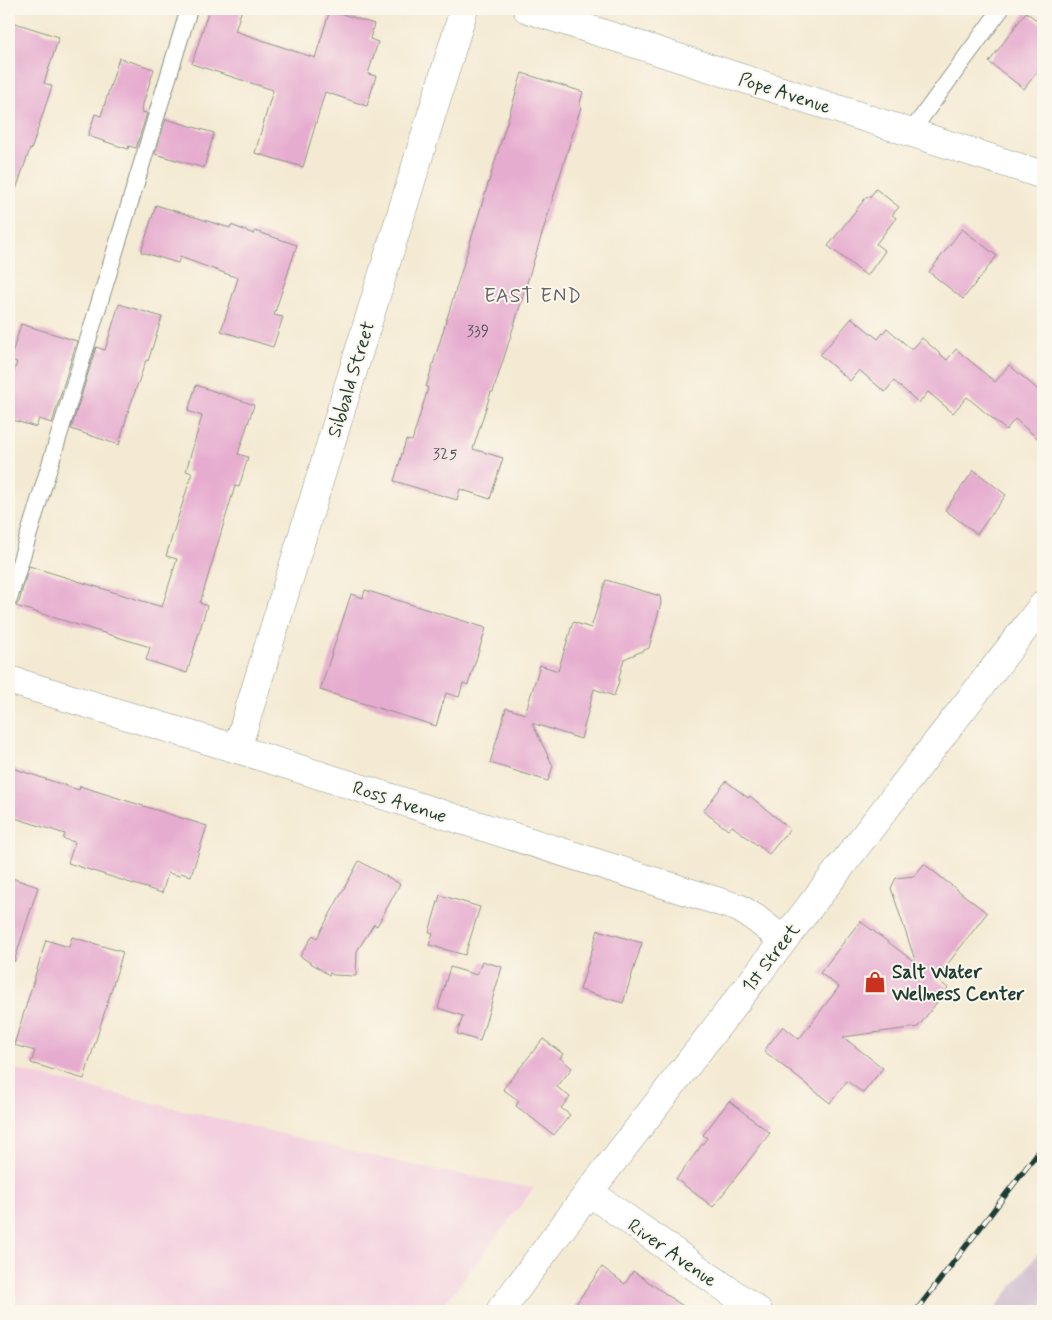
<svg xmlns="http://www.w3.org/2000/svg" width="1052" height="1320" viewBox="0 0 1052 1320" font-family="Mynerve,sans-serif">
<rect width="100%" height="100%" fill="#fbf7ec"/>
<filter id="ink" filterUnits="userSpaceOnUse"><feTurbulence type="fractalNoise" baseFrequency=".02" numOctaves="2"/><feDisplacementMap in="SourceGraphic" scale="10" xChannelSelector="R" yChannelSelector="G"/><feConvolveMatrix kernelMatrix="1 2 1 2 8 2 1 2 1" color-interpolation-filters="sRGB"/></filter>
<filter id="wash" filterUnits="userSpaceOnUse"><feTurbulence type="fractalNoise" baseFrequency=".0096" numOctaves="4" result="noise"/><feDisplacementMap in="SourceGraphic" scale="20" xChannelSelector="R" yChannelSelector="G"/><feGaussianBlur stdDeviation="1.12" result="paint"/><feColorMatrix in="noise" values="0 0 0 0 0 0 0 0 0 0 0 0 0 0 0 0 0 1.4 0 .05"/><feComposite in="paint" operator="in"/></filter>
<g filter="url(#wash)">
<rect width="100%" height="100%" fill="#f4ead3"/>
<path fill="#f3cfdf" d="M 9,1068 L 411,1165 L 534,1188 L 439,1311 L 9,1311 Z"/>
<path fill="#cfbdce" d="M 1043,1247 L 1043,1311 L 993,1311 Z"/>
<g id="blocks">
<g fill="#e6accf">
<path d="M 209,9 L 242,9 L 235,31 L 315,58 L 330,10 L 374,24 L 370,39 L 378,42 L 368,74 L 376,76 L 367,106 L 325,92 L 303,167 L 255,153 L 273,90 L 192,64 Z"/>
<path d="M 1026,12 L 1043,25 L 1043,64 L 1024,89 L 989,62 Z"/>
<path d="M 9,21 L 59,37 L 44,83 L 52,86 L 31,150 L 30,149 L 13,198 L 9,197 Z"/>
<path d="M 119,58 L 154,69 L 143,104 L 142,112 L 147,113 L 136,148 L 129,146 L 128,149 L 88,136 L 95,114 L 101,116 Z"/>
<path d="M 522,73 L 583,92 L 579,106 L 581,107 L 507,348 L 493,392 L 491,392 L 473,449 L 503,458 L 490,499 L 460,489 L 457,500 L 394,481 L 406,440 L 412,441 L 428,388 L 426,387 Z"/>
<path d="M 166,119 L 214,133 L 204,168 L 155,154 Z"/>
<path d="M 876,189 L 899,207 L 892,215 L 896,218 L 876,244 L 885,251 L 867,276 L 828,246 L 867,196 L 869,198 Z"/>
<path d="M 156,205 L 230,228 L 231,225 L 254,234 L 255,231 L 297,245 L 274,315 L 283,317 L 273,347 L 221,331 L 238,278 L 180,257 L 178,263 L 141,252 Z"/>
<path d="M 962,229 L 997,256 L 963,299 L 929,272 Z"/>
<path d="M 119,304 L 162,317 L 148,361 L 146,360 L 128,412 L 119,445 L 71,429 L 96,347 L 105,350 Z"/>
<path d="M 852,318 L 878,339 L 887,328 L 912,350 L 922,338 L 947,360 L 956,349 L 995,382 L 1009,365 L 1043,394 L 1043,443 L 1015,419 L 1006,430 L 967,397 L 953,413 L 928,392 L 919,403 L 894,381 L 885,392 L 859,370 L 850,381 L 820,355 Z"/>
<path d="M 21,324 L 77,341 L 52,423 L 39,419 L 36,427 L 9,419 L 9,386 L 17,362 L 10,360 Z"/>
<path d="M 196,385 L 254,405 L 238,454 L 248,457 L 239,487 L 235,486 L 200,603 L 207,606 L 187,673 L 146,660 L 150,647 L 16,606 L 19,602 L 29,566 L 162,607 L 177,559 L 166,556 L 192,473 L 186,471 L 202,416 L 188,411 Z"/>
<path d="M 974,470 L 1006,495 L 977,534 L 945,510 Z"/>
<path d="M 606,580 L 660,596 L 661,603 L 649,648 L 624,659 L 619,677 L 619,681 L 614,696 L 594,689 L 581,739 L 532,723 L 553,766 L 548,781 L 490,763 L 506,708 L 525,714 L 540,665 L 558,671 L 573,622 L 591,628 Z"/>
<path d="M 365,590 L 486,628 L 468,685 L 463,683 L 459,697 L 446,693 L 436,726 L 320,690 L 351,594 L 363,598 Z"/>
<path d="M 9,767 L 79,790 L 80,786 L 207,826 L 191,876 L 181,873 L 180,876 L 168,873 L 162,893 L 68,863 L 75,842 L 63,839 L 65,834 L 9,816 Z"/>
<path d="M 726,781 L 748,798 L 750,796 L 790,829 L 769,854 L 732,826 L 728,830 L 703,811 Z"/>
<path d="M 359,861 L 400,884 L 377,926 L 374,924 L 357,951 L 356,976 L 333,975 L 330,973 L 329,975 L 300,956 L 313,935 L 317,938 Z"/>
<path d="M 924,864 L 987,913 L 936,979 L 948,988 L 918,1027 L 843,1037 L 883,1068 L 863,1093 L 847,1081 L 830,1103 L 764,1051 L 783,1026 L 799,1039 L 839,987 L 820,973 L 860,921 L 916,963 L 891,888 L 896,878 L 914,876 Z"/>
<path d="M 9,877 L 38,887 L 14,962 L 9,961 Z"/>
<path d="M 440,895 L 480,907 L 465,955 L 429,945 L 433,933 L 429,932 Z"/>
<path d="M 598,930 L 642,943 L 623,1003 L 580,990 Z"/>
<path d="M 72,937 L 123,952 L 84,1079 L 31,1063 L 35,1051 L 14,1045 L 46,940 L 69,947 Z"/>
<path d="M 482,961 L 502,967 L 480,1041 L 457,1034 L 463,1016 L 438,1008 L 450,967 L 477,975 Z"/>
<path d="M 543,1039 L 563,1054 L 560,1058 L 572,1068 L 557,1087 L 570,1097 L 561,1108 L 570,1115 L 554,1135 L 516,1106 L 519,1101 L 503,1089 Z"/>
<path d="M 729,1101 L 770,1133 L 713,1207 L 676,1179 L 707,1138 L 703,1135 Z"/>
<path d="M 602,1267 L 625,1284 L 633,1271 L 690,1311 L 571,1311 Z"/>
</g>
</g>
</g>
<g filter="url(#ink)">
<use href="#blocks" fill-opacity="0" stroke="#8a9484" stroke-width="1"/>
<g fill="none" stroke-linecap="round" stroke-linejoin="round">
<g stroke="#8a9484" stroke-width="18">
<g id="lane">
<path d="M 910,133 L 1001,9"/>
<path d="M 9,599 L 189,9"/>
</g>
</g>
<g stroke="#8a9484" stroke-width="29">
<g id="street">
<path d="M 527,9 L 1043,175"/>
<path d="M 9,680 L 237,749 L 739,908 L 755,918 L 783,940"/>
<path d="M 237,749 L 464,9"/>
<path d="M 589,1192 L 1043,605"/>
</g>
</g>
<g stroke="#8a9484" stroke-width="29">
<path id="secondary" d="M 500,1311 L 589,1192 L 758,1311"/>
</g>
<use href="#lane" stroke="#fff" stroke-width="16"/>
<use href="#street" stroke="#fff" stroke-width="28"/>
<use href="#secondary" stroke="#fff" stroke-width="28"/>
<g stroke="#1f3d34" stroke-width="5.5">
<path id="rail" d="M 916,1311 L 1043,1146"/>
</g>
<use href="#rail" stroke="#fbf7ec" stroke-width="4" stroke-dasharray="11" stroke-linecap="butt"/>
</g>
</g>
<defs>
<g id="shop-bare" transform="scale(1.725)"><path d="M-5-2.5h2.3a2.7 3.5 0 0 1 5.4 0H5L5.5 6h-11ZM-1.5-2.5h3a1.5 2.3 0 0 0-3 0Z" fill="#c8321e" stroke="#fbf7ec" stroke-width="2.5" paint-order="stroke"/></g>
</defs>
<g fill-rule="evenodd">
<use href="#shop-bare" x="875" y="982"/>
</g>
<g text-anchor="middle" stroke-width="4" stroke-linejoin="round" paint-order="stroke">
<g font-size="16" fill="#51595b">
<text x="478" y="336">339</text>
<text x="445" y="459">325</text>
</g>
<g font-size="19" fill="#1f3d34" stroke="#fbf7ec">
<text transform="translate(785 92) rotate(18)" y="7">Pope Avenue</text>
<text transform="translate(350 379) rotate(-73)" y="7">Sibbald Street</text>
<text transform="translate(400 801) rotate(18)" y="7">Ross Avenue</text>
<text transform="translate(770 957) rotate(-52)" y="7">1st Street</text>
<text transform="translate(673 1252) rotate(35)" y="7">River Avenue</text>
</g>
<g font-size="19" font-weight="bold" fill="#1f3d34" stroke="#fbf7ec" text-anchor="start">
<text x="892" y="978">Salt Water<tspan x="892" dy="22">Wellness Center</tspan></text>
</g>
<g font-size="20" letter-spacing="1" fill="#65646a" stroke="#fbf7ec">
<text x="533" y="302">EAST END</text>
</g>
</g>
<rect width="1052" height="1320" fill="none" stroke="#fbf7ec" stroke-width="30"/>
</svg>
